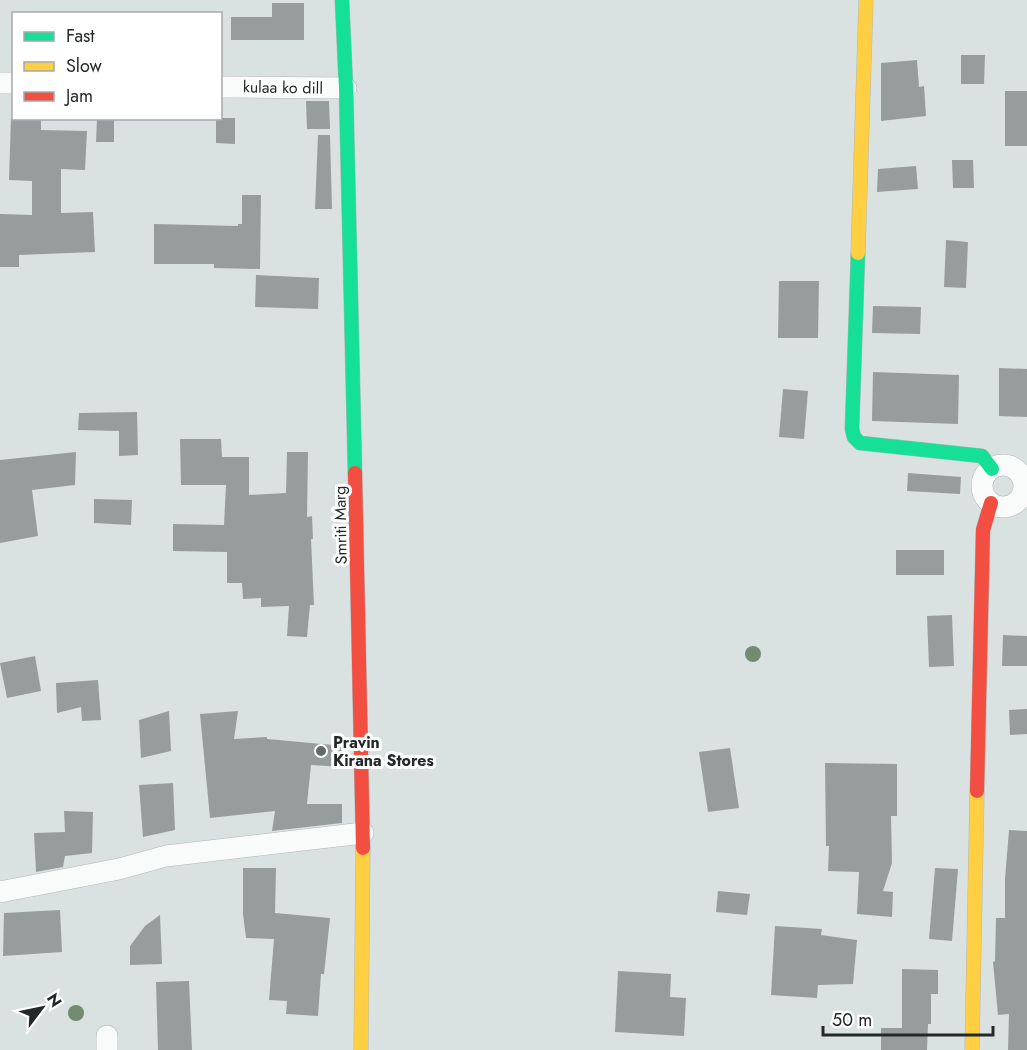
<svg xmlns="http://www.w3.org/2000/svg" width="1027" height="1050" viewBox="0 0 1027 1050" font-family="Jost,sans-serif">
<rect width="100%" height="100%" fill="#dae2e1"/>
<g fill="#979d9d">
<path d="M 272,3 L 304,3 L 304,40 L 231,40 L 231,17 L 272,17 Z"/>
<path d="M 961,55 L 985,55 L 984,84 L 961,84 Z"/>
<path d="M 917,60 L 919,87 L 924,86 L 926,116 L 881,121 L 881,63 Z"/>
<rect x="1005" y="91" width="22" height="55"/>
<path d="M 306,101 L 329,101 L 330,129 L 307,129 Z"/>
<path d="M 11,118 L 41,118 L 41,130 L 87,131 L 85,170 L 61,169 L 61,213 L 93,212 L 95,252 L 19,255 L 19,267 L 0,267 L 0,214 L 32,215 L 32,181 L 9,180 Z"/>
<path d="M 97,118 L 114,118 L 114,142 L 96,142 Z"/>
<path d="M 216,118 L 235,118 L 235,144 L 216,143 Z"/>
<path d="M 318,135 L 330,135 L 332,209 L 315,209 Z"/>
<path d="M 952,160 L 973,160 L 974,188 L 953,188 Z"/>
<path d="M 916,166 L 918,189 L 877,192 L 878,169 Z"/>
<path d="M 242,195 L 261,195 L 260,269 L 214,268 L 214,264 L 154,264 L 154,224 L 238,226 L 238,224 L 242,224 Z"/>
<path d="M 946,240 L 968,242 L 966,288 L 944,287 Z"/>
<path d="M 256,275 L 319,278 L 318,309 L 255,307 Z"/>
<path d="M 779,281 L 819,281 L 818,338 L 778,338 Z"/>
<path d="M 873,306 L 921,307 L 920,334 L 872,333 Z"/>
<path d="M 999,368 L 1027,369 L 1027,417 L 999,416 Z"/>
<path d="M 873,372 L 959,375 L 958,424 L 872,421 Z"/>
<path d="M 783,389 L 808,391 L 804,439 L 779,437 Z"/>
<path d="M 137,412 L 138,455 L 119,456 L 119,431 L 78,430 L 79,413 Z"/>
<path d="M 180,439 L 221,439 L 222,457 L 249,457 L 249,495 L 286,493 L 287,452 L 308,452 L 307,517 L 312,516 L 313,539 L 311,539 L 314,605 L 310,605 L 307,637 L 287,636 L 289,606 L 261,607 L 261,598 L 243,599 L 242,583 L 227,583 L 227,552 L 173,551 L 173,524 L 224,525 L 226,485 L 181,485 Z"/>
<path d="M 76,452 L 75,485 L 32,490 L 38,536 L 0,543 L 0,460 Z"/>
<path d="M 908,473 L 961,477 L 960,494 L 907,491 Z"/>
<path d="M 94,499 L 132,500 L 131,525 L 94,523 Z"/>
<rect x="896" y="550" width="48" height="25"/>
<path d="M 952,615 L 954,666 L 929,667 L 927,616 Z"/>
<path d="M 1003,635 L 1027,636 L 1027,666 L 1002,666 Z"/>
<path d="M 35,656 L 41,691 L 7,698 L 0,663 Z"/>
<path d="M 98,680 L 101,720 L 82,721 L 81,707 L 57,713 L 56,683 Z"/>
<path d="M 1027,709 L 1027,734 L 1010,735 L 1009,710 Z"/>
<path d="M 169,711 L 171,751 L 141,758 L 139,720 Z"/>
<path d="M 238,711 L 234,739 L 267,737 L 267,739 L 344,746 L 343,767 L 311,765 L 307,804 L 342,804 L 342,823 L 272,831 L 275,811 L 210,818 L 200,714 Z"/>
<path d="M 730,748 L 739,808 L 708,812 L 699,752 Z"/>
<path d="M 825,763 L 897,764 L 897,816 L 891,816 L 892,863 L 883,891 L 893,892 L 892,917 L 857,914 L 859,872 L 828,871 L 829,846 L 826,846 Z"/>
<path d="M 173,783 L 175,830 L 143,837 L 139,785 Z"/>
<path d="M 64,811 L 93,812 L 92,853 L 65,856 L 63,867 L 36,872 L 34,833 L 65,832 Z"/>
<path d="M 1009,830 L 1027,831 L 1027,1050 L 1008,1050 L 1009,1014 L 998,1015 L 993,962 L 995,961 L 996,918 L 1005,918 L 1005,879 Z"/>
<path d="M 243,868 L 276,868 L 275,913 L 330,918 L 324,974 L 321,974 L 318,1016 L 286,1014 L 287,1001 L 269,1000 L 274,939 L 246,938 L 243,914 Z"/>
<path d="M 935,868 L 958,869 L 952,941 L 929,939 Z"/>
<path d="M 718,891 L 750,894 L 747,915 L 716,912 Z"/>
<path d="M 60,910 L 62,952 L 3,956 L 4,913 Z"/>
<path d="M 160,915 L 162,964 L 130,965 L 130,946 L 145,926 Z"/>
<path d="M 775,926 L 822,929 L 821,935 L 857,940 L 853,984 L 818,985 L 817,998 L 771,995 Z"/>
<path d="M 902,969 L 938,970 L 938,994 L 931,994 L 931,1024 L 928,1024 L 927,1050 L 881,1050 L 881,1028 L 902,1028 Z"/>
<path d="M 618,971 L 671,974 L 670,997 L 686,998 L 684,1036 L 615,1032 Z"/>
<path d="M 189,981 L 192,1050 L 158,1050 L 156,982 Z"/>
</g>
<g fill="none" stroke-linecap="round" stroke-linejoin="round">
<g stroke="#b2b8b7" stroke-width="22">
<g id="street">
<path d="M 0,83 L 14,83"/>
<path d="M 220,87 L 346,88"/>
<circle cx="1003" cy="486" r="21"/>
<path d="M 0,892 L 119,869 L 166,856 L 363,833"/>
<path d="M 107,1036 L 107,1050"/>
</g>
</g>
<g stroke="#b2b8b7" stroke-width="15">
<g id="fast">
<path d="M 342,0 L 346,88 L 355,473"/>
<path d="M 858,253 L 852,429 L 854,437 L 860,443 L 982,456 L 992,469"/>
</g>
</g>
<g stroke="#b2b8b7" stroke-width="15">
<g id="slow">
<path d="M 858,253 L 866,0"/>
<path d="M 361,1050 L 363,848"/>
<path d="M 972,1050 L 977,791"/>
</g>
</g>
<g stroke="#b2b8b7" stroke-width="15">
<g id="jam">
<path d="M 355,473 L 363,848"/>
<path d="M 977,791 L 983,530 L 991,503"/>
</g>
</g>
<use href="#street" stroke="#f9fbfa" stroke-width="21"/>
<use href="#fast" stroke="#16e098" stroke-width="14"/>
<use href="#slow" stroke="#ffcf43" stroke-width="14"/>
<use href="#jam" stroke="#f24e42" stroke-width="14"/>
</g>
<g fill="#738b70">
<circle cx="753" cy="654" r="8"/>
<circle cx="76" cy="1013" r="8"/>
</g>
<circle fill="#636a69" stroke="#fff" stroke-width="2" cx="321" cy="751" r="6"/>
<g text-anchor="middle" stroke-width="6" stroke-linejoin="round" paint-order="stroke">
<g font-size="16" fill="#232928" stroke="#fff">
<text transform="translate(283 87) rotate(1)" y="6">kulaa ko dill</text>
<text transform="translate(340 525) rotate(-91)" y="6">Smriti Marg</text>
</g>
<g font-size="16" font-weight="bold" fill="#232928" stroke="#fff" text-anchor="start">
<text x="333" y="748">Pravin<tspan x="333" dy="18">Kirana Stores</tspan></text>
</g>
</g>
<rect x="12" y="12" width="210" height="108" fill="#ffffff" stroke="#a7a9a9" stroke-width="1.5"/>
<rect x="24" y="32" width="30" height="9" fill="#16e098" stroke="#a7a9a9" stroke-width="1.5"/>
<text x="66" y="42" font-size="18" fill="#232928">Fast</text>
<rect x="24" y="62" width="30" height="9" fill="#ffcf43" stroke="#a7a9a9" stroke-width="1.5"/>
<text x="66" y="72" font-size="18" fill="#232928">Slow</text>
<rect x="24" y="92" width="30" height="9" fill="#f24e42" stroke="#a7a9a9" stroke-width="1.5"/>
<text x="66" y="102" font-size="18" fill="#232928">Jam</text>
<g transform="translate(42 1008) rotate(58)" stroke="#ffffff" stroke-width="4.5" paint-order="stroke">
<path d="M0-4.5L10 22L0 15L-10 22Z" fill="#232928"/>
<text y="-9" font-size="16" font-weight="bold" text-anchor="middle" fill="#232928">N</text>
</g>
<path d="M823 1026v9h170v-9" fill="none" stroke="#232928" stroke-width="3"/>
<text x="832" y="1026" font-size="18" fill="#232928" stroke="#ffffff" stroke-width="4.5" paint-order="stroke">50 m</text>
</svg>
